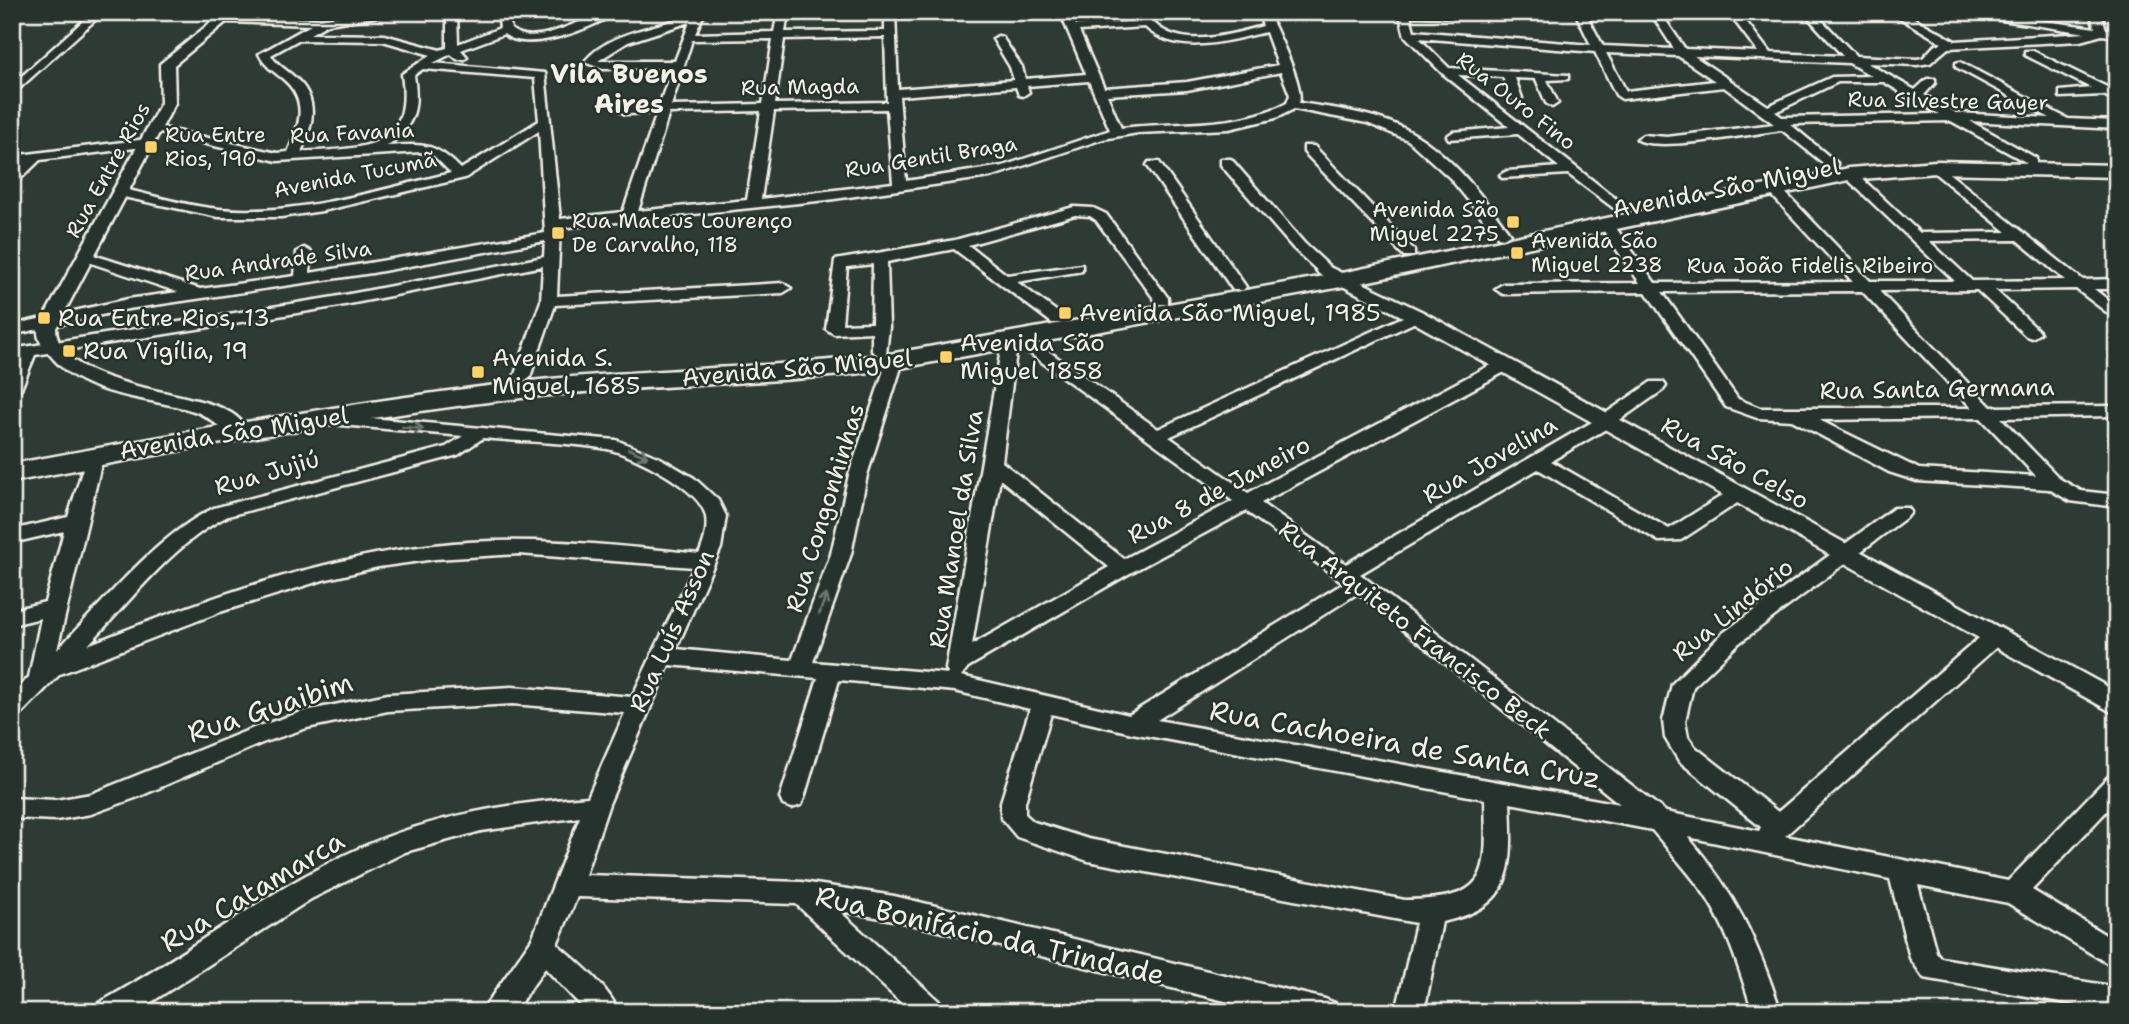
<svg xmlns="http://www.w3.org/2000/svg" width="2129" height="1024" viewBox="0 0 2129 1024" font-family="'Shantell Sans',sans-serif">
<rect width="100%" height="100%" fill="#2e3b34"/>
<filter id="ink" filterUnits="userSpaceOnUse"><feTurbulence type="fractalNoise" baseFrequency=".0143" numOctaves="2"/><feDisplacementMap in="SourceGraphic" scale="14" xChannelSelector="R" yChannelSelector="G"/><feConvolveMatrix kernelMatrix="1 2 1 2 8 2 1 2 1" color-interpolation-filters="sRGB"/></filter>
<g filter="url(#ink)">
<g fill="none" stroke-linecap="round" stroke-linejoin="round">
<g stroke="#f4f1e8" stroke-width="5">
<g id="minor">
<path d="M 93,12 L 104,12 L 12,95 L 12,85 Z"/>
<path d="M 374,12 L 408,12 L 328,24 L 310,34 L 384,35 L 440,50 L 447,48 L 447,12 L 457,12 L 458,44 L 500,28 L 498,12 L 508,12 L 511,29 C 537,51 586,12 616,12 C 595,28 527,54 504,34 L 461,50 L 467,57 L 465,59 L 457,59 L 451,54 L 433,63 L 545,73 L 560,219 L 623,212 L 657,113 L 625,114 L 619,110 L 625,106 L 659,106 L 672,68 L 603,69 L 584,62 C 612,29 660,29 697,12 L 709,12 L 702,18 L 695,34 L 774,32 L 778,12 L 788,12 L 785,32 L 885,31 L 885,12 L 895,12 L 898,89 L 1014,80 L 1010,67 L 993,39 L 998,36 L 1002,37 L 1022,67 L 1025,79 L 1086,74 L 1060,12 L 1070,12 L 1076,25 L 1144,21 L 1148,12 L 1158,12 L 1154,23 C 1182,50 1229,35 1263,26 L 1258,12 L 1268,12 C 1276,31 1305,86 1299,103 C 1332,108 1368,112 1399,126 C 1445,146 1481,194 1510,234 L 1503,238 L 1498,237 L 1450,178 L 1408,140 L 1367,123 L 1294,109 L 1276,118 L 1229,129 L 1138,133 L 1103,139 L 990,177 L 827,200 L 560,228 L 557,296 L 783,283 L 791,288 L 783,293 L 555,305 L 530,377 L 522,382 L 514,377 L 541,301 L 543,266 L 334,307 L 35,355 L 21,389 L 12,394 L 12,370 L 18,358 L 12,359 L 12,349 L 334,297 L 544,257 L 545,241 L 372,273 L 128,309 L 12,335 L 12,325 L 128,299 L 178,292 L 79,259 L 79,253 L 84,252 L 200,289 L 295,276 L 297,252 L 304,248 L 311,252 L 310,273 L 545,233 L 539,131 L 465,178 L 322,211 L 281,217 L 218,217 L 114,195 L 114,189 L 119,188 C 152,195 186,206 219,209 C 297,216 375,191 451,173 L 434,156 L 421,152 L 277,161 L 148,130 L 154,126 L 277,153 L 288,152 C 300,125 309,100 282,78 C 273,71 264,65 259,54 L 311,25 L 225,22 L 220,19 L 225,16 L 318,19 ZM 690,22 L 675,61 L 598,61 L 628,42 ZM 1145,27 C 1177,57 1228,41 1266,32 L 1278,65 L 1187,82 L 1104,88 L 1079,31 ZM 885,37 L 887,102 L 775,104 L 784,39 ZM 773,39 L 763,104 L 671,106 L 692,40 ZM 298,40 L 383,41 L 431,55 L 402,74 C 414,153 360,148 301,152 C 314,123 320,97 292,75 C 284,68 276,64 271,55 ZM 423,69 L 535,78 L 539,121 L 461,169 C 435,142 423,144 387,146 C 415,126 419,108 414,75 ZM 1281,72 L 1290,95 L 1287,103 C 1234,129 1178,121 1121,128 L 1107,95 L 1187,90 ZM 1089,81 L 1110,130 L 1003,166 L 906,181 L 899,96 L 1016,87 L 1019,95 L 1023,96 L 1029,92 L 1027,86 ZM 887,109 L 893,183 L 761,199 L 774,111 ZM 761,111 L 747,200 L 638,211 L 669,113 Z"/>
<path d="M 1399,12 L 1509,14 L 1513,15 L 1513,19 L 1410,16 L 1414,31 L 1591,45 L 1575,12 L 1585,12 L 1603,46 L 1674,49 L 1650,12 L 1660,12 L 1685,49 L 1758,52 L 1728,12 L 1739,12 L 1770,53 L 1843,56 L 1803,12 L 1814,12 L 1856,56 L 1917,59 L 1923,58 L 1934,46 L 1942,43 L 1890,12 L 1903,12 L 1955,41 L 2086,33 L 1950,12 L 1980,12 L 2095,28 L 2090,12 L 2100,12 L 2106,29 L 2117,31 L 2117,37 L 2102,35 L 2080,41 L 1948,48 L 1930,63 L 1917,65 L 1867,63 L 1915,90 L 1927,79 L 1935,79 L 1935,83 L 1924,95 L 1956,113 L 2050,118 L 1956,67 L 1956,63 L 1960,62 L 2068,119 L 2117,121 L 2117,129 L 1970,121 L 2036,158 L 2036,164 L 2031,165 L 1951,121 L 1790,124 L 1837,163 L 1837,169 L 1832,170 L 1782,130 C 1756,133 1654,153 1637,139 L 1643,135 L 1667,137 L 1774,124 L 1724,87 L 1622,99 L 1616,95 L 1595,52 L 1419,38 L 1449,68 L 1568,75 L 1568,79 L 1547,80 L 1558,103 L 1552,107 L 1546,103 L 1536,79 L 1515,78 L 1522,98 L 1516,102 L 1510,98 L 1503,77 L 1458,75 L 1624,205 L 1626,208 L 1619,212 L 1568,174 L 1502,178 L 1500,175 L 1507,171 L 1559,167 L 1518,134 L 1449,139 L 1447,136 L 1453,132 L 1509,127 L 1442,73 L 1405,36 ZM 1606,53 L 1678,56 L 1715,81 L 1626,91 ZM 1694,56 L 1849,63 L 1872,76 L 1832,77 L 1768,106 ZM 1838,82 L 1884,82 L 1899,91 L 1900,96 L 1913,99 L 1939,114 L 1782,117 L 1775,112 Z"/>
<path d="M 2025,51 L 2033,51 L 2117,92 L 2117,101 L 2103,95 L 2060,97 L 2060,91 L 2091,88 L 2025,55 Z"/>
<path d="M 147,139 L 153,143 L 151,146 L 40,160 L 12,187 L 12,175 L 24,162 L 12,164 L 12,156 Z"/>
<path d="M 1304,146 L 1314,146 L 1414,250 L 1414,256 L 1404,256 L 1304,152 Z"/>
<path d="M 1221,159 L 1231,159 L 1304,243 L 1330,267 L 1330,273 L 1320,273 L 1294,249 L 1221,165 Z"/>
<path d="M 1149,162 L 1159,162 L 1246,287 L 1243,290 L 1233,290 L 1147,165 Z"/>
<path d="M 1936,163 L 2083,280 L 2117,279 L 2117,289 L 2094,289 L 2117,307 L 2117,320 L 2076,289 L 1995,290 L 2038,330 L 2040,333 L 2032,338 L 2026,336 L 1977,290 L 1879,291 L 1991,407 L 2117,406 L 2117,416 L 2001,418 L 2060,479 L 2081,491 L 2117,495 L 2117,507 L 2070,501 L 2049,489 L 1917,481 L 1889,472 L 1792,420 L 1757,418 L 1726,407 L 1646,292 L 1503,294 L 1495,289 L 1503,284 L 1640,283 L 1599,224 L 1606,220 L 1611,221 L 1655,283 L 1853,282 L 1768,191 L 1768,185 L 1778,185 L 1870,281 L 1955,281 L 1842,174 L 1854,171 L 1920,233 L 2007,232 L 1931,170 L 1931,164 ZM 2017,240 L 2065,280 L 1972,281 L 1929,241 ZM 1862,291 L 1972,408 L 1760,408 L 1738,399 L 1662,292 ZM 1981,418 L 2036,476 L 1919,469 L 1819,420 Z"/>
<path d="M 1074,207 L 1093,208 L 1106,214 L 1168,298 L 1168,304 L 1158,304 L 1096,220 L 1090,216 L 1075,215 L 968,245 L 1007,275 L 1082,265 L 1082,271 L 1017,282 L 1064,317 L 1064,323 L 1052,323 L 954,249 L 887,262 L 889,327 L 886,354 L 880,356 L 872,351 L 872,332 L 834,334 L 826,329 L 835,260 L 955,240 ZM 873,264 L 872,323 L 842,324 L 847,267 Z"/>
<path d="M 1416,311 L 1424,316 L 1422,319 L 1169,437 L 1248,493 L 1498,361 L 1510,361 L 1512,365 L 1510,369 L 1261,503 L 1346,564 L 1599,418 L 1651,382 L 1663,382 L 1666,386 L 1663,390 L 1611,426 L 1551,461 L 1669,529 L 1731,490 L 1745,490 L 1747,494 L 1745,498 L 1681,540 L 1659,541 L 1538,469 L 1360,574 L 1666,812 L 1759,831 L 1761,827 L 1679,761 L 1665,738 L 1663,721 L 1672,684 L 1723,633 L 1894,508 L 1908,508 L 1911,512 L 1908,516 L 1739,643 L 1693,687 L 1685,721 L 1688,737 L 1695,747 L 1778,812 L 1986,632 L 2002,632 L 2005,637 L 2002,642 L 1785,836 L 2008,881 L 2108,777 L 2117,774 L 2117,800 L 2032,890 L 2117,942 L 2117,969 L 2008,903 L 1918,885 L 1936,952 L 1941,958 L 2117,987 L 2117,1012 L 1924,978 L 1910,958 L 1890,879 L 1688,837 C 1737,895 1757,941 1781,1012 L 1753,1012 C 1739,969 1727,925 1700,888 C 1685,868 1668,849 1652,830 L 1510,803 C 1513,867 1515,907 1442,922 L 1424,1012 L 1396,1012 L 1416,923 L 1088,861 L 1017,837 L 1001,818 L 1001,802 L 1030,709 L 955,691 L 839,680 L 804,798 L 801,805 L 792,808 L 783,805 L 780,798 L 818,678 L 669,665 L 609,804 L 585,875 L 802,882 L 894,896 L 1325,999 L 1335,1003 L 1339,1012 L 1270,1012 L 894,920 L 839,911 L 941,1003 L 945,1012 L 911,1012 L 796,904 L 577,897 L 557,944 C 579,963 607,985 619,1012 L 587,1012 L 545,968 L 514,1012 L 481,1012 L 532,939 L 580,817 L 481,831 L 405,852 L 311,899 L 136,1012 L 95,1012 L 99,1003 C 188,954 268,889 360,848 C 432,816 510,803 588,797 L 625,713 L 512,704 L 388,711 L 307,728 L 262,743 L 138,797 L 91,814 L 56,820 L 12,818 L 12,798 L 56,800 L 91,794 L 256,727 L 305,711 L 388,694 L 512,687 L 632,697 L 694,567 L 519,554 L 435,559 L 378,567 L 323,580 L 220,612 L 60,674 L 20,715 L 12,718 L 12,695 L 29,677 L 41,618 L 12,625 L 12,610 L 45,602 L 64,531 L 12,543 L 12,530 L 68,517 L 88,452 L 100,452 L 103,456 L 57,650 C 101,605 158,534 214,508 L 446,447 L 463,436 L 319,423 L 316,419 L 319,415 L 325,414 L 616,440 L 660,458 L 694,478 L 718,500 L 726,516 L 721,548 L 676,649 L 792,660 L 831,554 L 849,475 L 887,361 L 889,357 L 901,357 L 903,361 L 867,475 L 851,554 L 813,662 L 949,674 L 946,669 L 1003,338 L 1027,336 L 1158,429 ZM 1017,344 L 1233,501 L 1124,559 L 1002,462 ZM 483,438 C 523,442 566,442 607,449 C 632,454 702,489 706,517 C 708,529 704,543 699,554 C 611,545 523,535 434,545 C 314,559 199,601 88,645 C 129,603 174,542 228,516 L 458,455 ZM 1000,479 L 1109,567 L 972,645 ZM 1246,511 L 1344,583 L 1129,715 L 961,676 L 968,667 L 1130,573 ZM 1358,593 L 1620,804 L 1157,720 ZM 1051,714 L 1132,733 L 1485,799 C 1487,876 1491,899 1405,900 L 1088,839 L 1034,822 L 1025,814 L 1025,802 Z"/>
</g>
</g>
<g stroke="#f4f1e8" stroke-width="5">
<g id="tertiary">
<path d="M 224,12 L 238,12 L 174,65 L 175,103 L 56,328 C 57,389 193,388 231,413 C 238,417 245,425 250,432 L 239,438 C 225,435 213,417 194,411 C 145,396 85,398 51,356 C 43,346 37,341 38,328 L 161,103 L 160,64 Z"/>
<path d="M 1325,265 L 1423,312 L 2117,692 L 2117,715 L 1409,320 L 1319,274 L 1316,270 Z"/>
</g>
</g>
<g stroke="#f4f1e8" stroke-width="5">
<path id="primary" d="M 1936,161 L 2117,165 L 2117,177 L 1936,173 L 1849,180 L 1341,287 L 895,369 C 765,386 634,384 504,400 C 339,420 175,451 12,482 L 12,464 C 175,434 339,404 504,384 C 634,368 765,370 895,353 L 1341,273 L 1849,168 Z"/>
</g>
<use href="#minor" fill="#26332d" fill-rule="evenodd"/>
<use href="#tertiary" fill="#26332d" fill-rule="evenodd"/>
<use href="#primary" fill="#26332d" fill-rule="evenodd"/>
</g>
<defs><path id="oneway-shaft" d="M-6 0H5M1.5-3L5.5 0L1.5 3" fill="none" stroke-width="1.6" stroke-linecap="round" stroke-linejoin="round" transform="scale(1.75)"/></defs>
<g stroke="#6e766e">
<use href="#oneway-shaft" transform="translate(413 428) rotate(4)"/>
<use href="#oneway-shaft" transform="translate(638 453) rotate(24)"/>
<use href="#oneway-shaft" transform="translate(823 604) rotate(-70)"/>
</g>
</g>
<g fill="#ffd166" stroke="#26332d" stroke-width="2.5">
<rect x="144" y="140" width="14" height="14" rx="3.5"/>
<rect x="1506" y="215" width="14" height="14" rx="3.5"/>
<rect x="551" y="226" width="14" height="14" rx="3.5"/>
<rect x="1510" y="246" width="14" height="14" rx="3.5"/>
<rect x="1058" y="306" width="14" height="14" rx="3.5"/>
<rect x="37" y="311" width="14" height="14" rx="3.5"/>
<rect x="62" y="344" width="14" height="14" rx="3.5"/>
<rect x="939" y="350" width="14" height="14" rx="3.5"/>
<rect x="471" y="365" width="14" height="14" rx="3.5"/>
</g>
<g text-anchor="middle" stroke-width="5" stroke-linejoin="round" paint-order="stroke">
<g font-size="21" fill="#f4f1e8" stroke="#26332d">
<text transform="translate(800 87) rotate(-1)" y="7">Rua Magda</text>
<text transform="translate(1516 101) rotate(38)" y="7">Rua Ouro Fino</text>
<text transform="translate(1948 101) rotate(1)" y="7">Rua Silvestre Gayer</text>
<text transform="translate(352 133) rotate(-3)" y="7">Rua Favania</text>
<text transform="translate(931 157) rotate(-9)" y="7">Rua Gentil Braga</text>
<text transform="translate(108 170) rotate(-61)" y="7">Rua Entre Rios</text>
<text transform="translate(355 175) rotate(-11)" y="7">Avenida Tucumã</text>
<text transform="translate(278 261) rotate(-8)" y="7">Rua Andrade Silva</text>
<text x="1810" y="273">Rua João Fidelis Ribeiro</text>
</g>
<g font-size="21" fill="#f4f1e8" stroke="#26332d" text-anchor="start">
<text x="165" y="142">Rua Entre<tspan x="165" dy="24">Rios, 190</tspan></text>
<text x="1499" y="217" text-anchor="end">Avenida São<tspan x="1499" dy="24">Miguel 2275</tspan></text>
<text x="572" y="228">Rua Mateus Lourenço<tspan x="572" dy="24">De Carvalho, 118</tspan></text>
<text x="1531" y="248">Avenida São<tspan x="1531" dy="24">Miguel 2238</tspan></text>
</g>
<g font-size="24" fill="#f4f1e8" stroke="#26332d">
<text transform="translate(1726 188) rotate(-11)" y="8">Avenida São Miguel</text>
<text transform="translate(797 368) rotate(-5)" y="8">Avenida São Miguel</text>
<text transform="translate(1937 389) rotate(-1)" y="8">Rua Santa Germana</text>
<text transform="translate(234 433) rotate(-9)" y="8">Avenida São Miguel</text>
<text transform="translate(1490 460) rotate(-30)" y="8">Rua Jovelina</text>
<text transform="translate(1735 463) rotate(29)" y="8">Rua São Celso</text>
<text transform="translate(267 473) rotate(-16)" y="8">Rua Jujiú</text>
<text transform="translate(1219 490) rotate(-28)" y="8">Rua 8 de Janeiro</text>
<text transform="translate(825 508) rotate(-73)" y="8">Rua Congonhinhas</text>
<text transform="translate(956 529) rotate(-81)" y="8">Rua Manoel da Silva</text>
<text transform="translate(1733 610) rotate(-39)" y="8">Rua Lindório</text>
<text transform="translate(1415 630) rotate(38)" y="8">Rua Arquiteto Francisco Beck</text>
<text transform="translate(672 631) rotate(-66)" y="8">Rua Luís Asson</text>
</g>
<g font-size="24" fill="#f4f1e8" stroke="#26332d" text-anchor="start">
<text x="1079" y="321">Avenida São Miguel, 1985</text>
<text x="58" y="326">Rua Entre Rios, 13</text>
<text x="960" y="351">Avenida São<tspan x="960" dy="28">Miguel 1858</tspan></text>
<text x="83" y="359">Rua Vigília, 19</text>
<text x="492" y="366">Avenida S.<tspan x="492" dy="28">Miguel, 1685</tspan></text>
</g>
<g font-size="26" font-weight="bold" fill="#f4f1e8" stroke="#26332d">
<text x="629" y="83">Vila Buenos<tspan x="629" dy="30">Aires</tspan></text>
</g>
<g font-size="28" fill="#f4f1e8" stroke="#26332d">
<text transform="translate(270 707) rotate(-18)" y="10">Rua Guaibim</text>
<text transform="translate(1405 744) rotate(10)" y="10">Rua Cachoeira de Santa Cruz</text>
<text transform="translate(252 891) rotate(-31)" y="10">Rua Catamarca</text>
<text transform="translate(990 935) rotate(13)" y="10">Rua Bonifácio da Trindade</text>
</g>
</g>
<rect width="2129" height="1024" fill="none" stroke="#26332d" stroke-width="42"/>
<rect x="21" y="21" width="2087" height="982" fill="none" stroke="#f4f1e8" stroke-width="2.5" filter="url(#ink)"/>
</svg>
